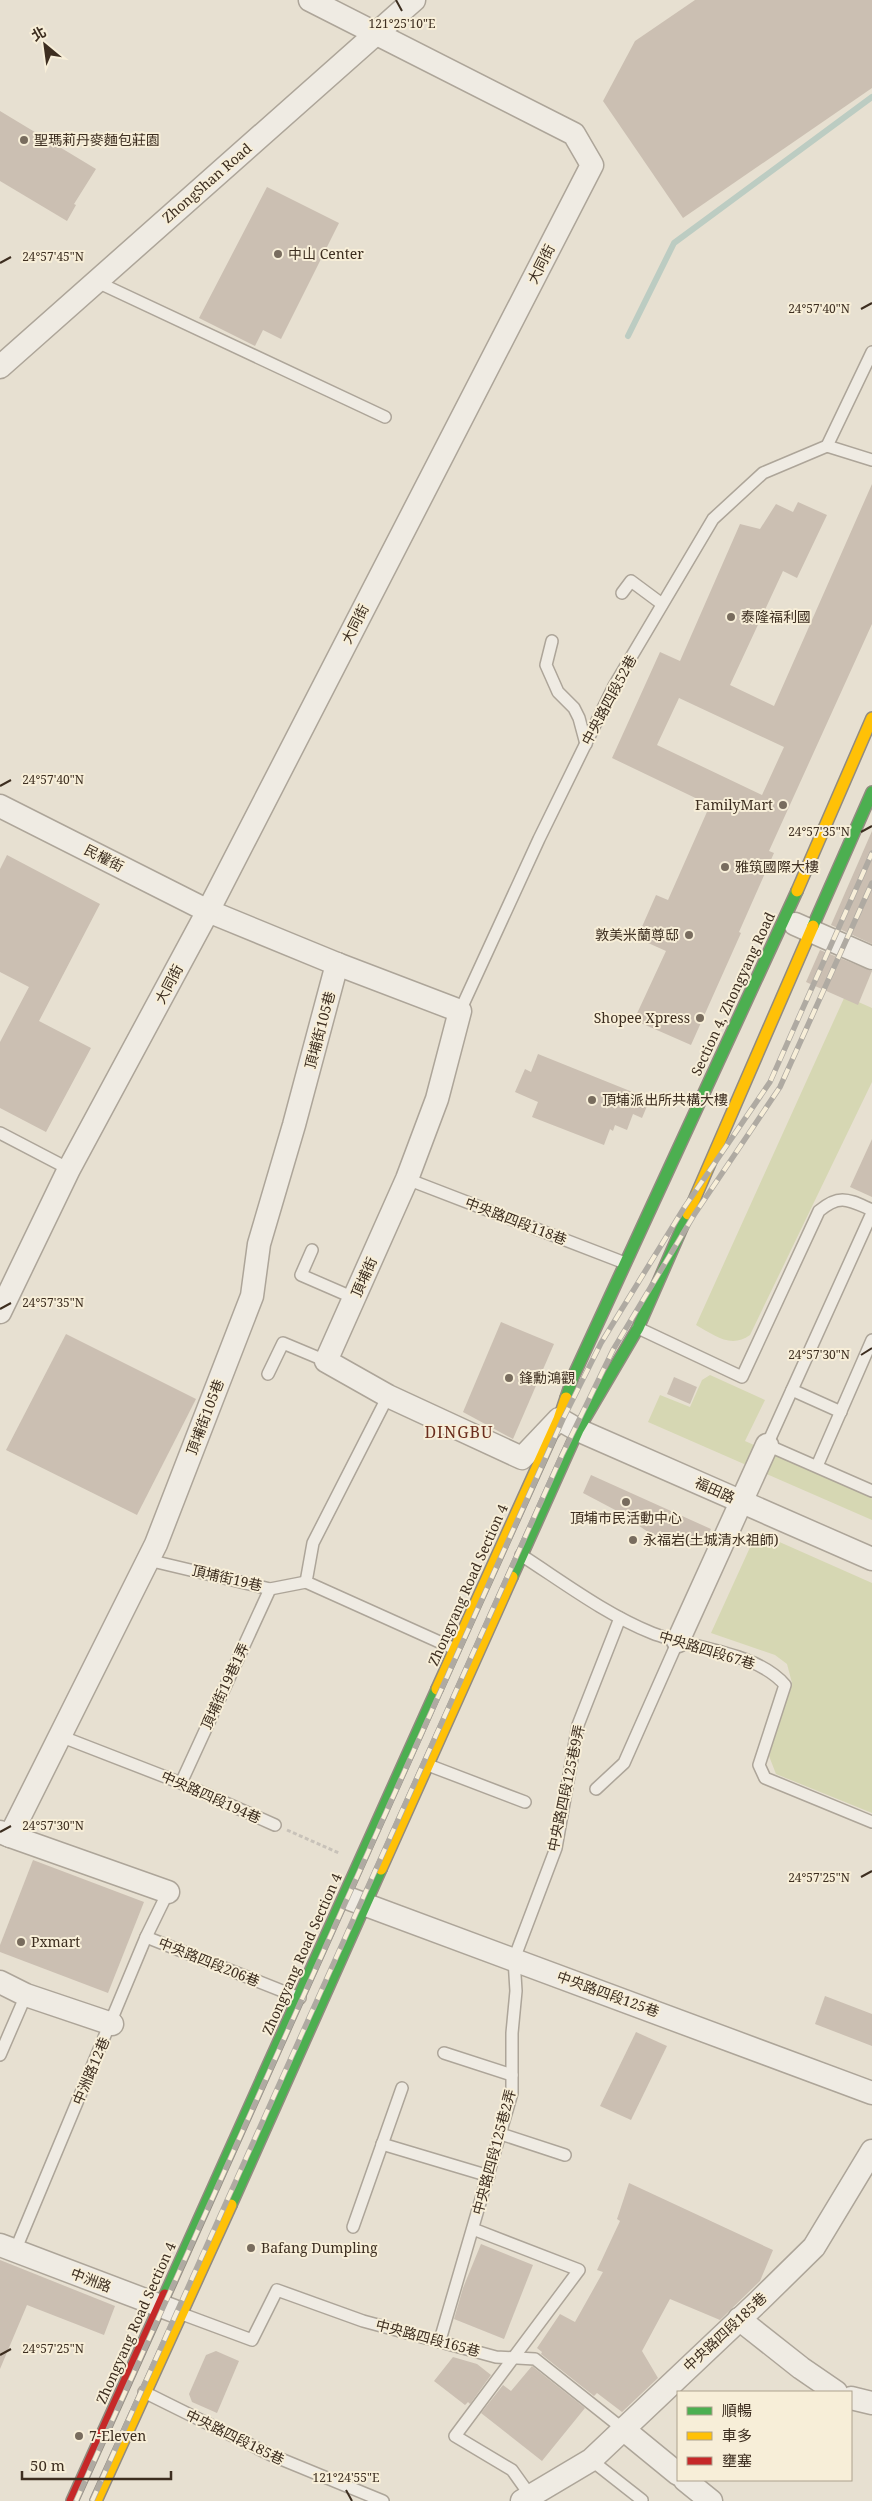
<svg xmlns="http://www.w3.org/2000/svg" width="872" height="2501" viewBox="0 0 872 2501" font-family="'Noto Serif','Noto Sans TC',serif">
<rect width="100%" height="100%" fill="#e7e0d1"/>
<g fill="#d6d7b3">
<path d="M 845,996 L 872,1008 L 872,1082 L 750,1335 C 731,1349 714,1335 696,1325 Z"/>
<path d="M 710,1375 L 765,1400 L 745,1441 L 872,1497 L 872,1520 L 648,1422 L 660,1395 L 690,1407 L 702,1380 Z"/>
<path d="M 757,1532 L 872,1583 L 872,1813 L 776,1774 L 769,1756 L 792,1683 L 787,1664 L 775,1655 L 711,1633 Z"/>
</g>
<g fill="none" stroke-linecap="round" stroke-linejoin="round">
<path stroke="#bcccc2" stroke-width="6" d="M 628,336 L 674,243 L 872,97"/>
</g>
<g fill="#cbbfb2" fill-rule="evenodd">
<path d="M 695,0 L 872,0 L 872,88 L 683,218 L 603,101 L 635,41 Z"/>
<path d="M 0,111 L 96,169 L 74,204 L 76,205 L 67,221 L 0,181 Z"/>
<path d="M 267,187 L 339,223 L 281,339 L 263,330 L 255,346 L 199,318 Z"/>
<path d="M 872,484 L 872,624 L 769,851 L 774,853 L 739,932 L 741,933 L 691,1045 L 634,1020 L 666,951 L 637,938 L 656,895 L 668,900 L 710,805 L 612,758 L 660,652 L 680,661 L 740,524 L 760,529 L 776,504 L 793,512 L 798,502 L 827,515 L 797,578 L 783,571 L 730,685 L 774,706 ZM 679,698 L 784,747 L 762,795 L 657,745 Z"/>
<path d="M 872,831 L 872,944 L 831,925 Z"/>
<path d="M 7,855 L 100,904 L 39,1021 L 91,1048 L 46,1132 L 0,1108 L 0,1042 L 29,987 L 0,972 L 0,869 Z"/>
<path d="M 820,950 L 872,971 L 858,1005 L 806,982 Z"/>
<path d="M 538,1054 L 650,1099 L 642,1118 L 633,1114 L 627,1130 L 615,1125 L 613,1131 L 610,1129 L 604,1145 L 532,1117 L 538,1102 L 515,1092 L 525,1069 L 531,1072 Z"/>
<path d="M 872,1139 L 872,1197 L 850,1187 Z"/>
<path d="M 501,1322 L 554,1344 L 513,1439 L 463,1412 Z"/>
<path d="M 66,1334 L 196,1399 L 137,1515 L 6,1450 Z"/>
<path d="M 674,1377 L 697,1387 L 690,1404 L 667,1394 Z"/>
<path d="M 591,1475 L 711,1529 L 702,1545 L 690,1547 L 678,1538 L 674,1544 L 648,1532 L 619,1512 L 583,1493 Z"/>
<path d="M 33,1860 L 144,1902 L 108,1993 L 0,1952 L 0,1945 Z"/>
<path d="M 825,1996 L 872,2014 L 872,2046 L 815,2024 Z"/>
<path d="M 636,2032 L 667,2046 L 631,2120 L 600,2106 Z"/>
<path d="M 629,2183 L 773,2250 L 760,2281 L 720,2320 L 670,2299 L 642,2351 L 658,2378 L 622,2412 L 597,2393 L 594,2396 L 541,2354 L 542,2352 L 537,2348 L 560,2314 L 575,2322 L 603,2272 L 597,2270 L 620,2221 L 617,2219 Z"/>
<path d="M 481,2244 L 533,2265 L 504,2339 L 454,2319 L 463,2288 Z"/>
<path d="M 0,2260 L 115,2306 L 104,2335 L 27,2305 L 0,2369 Z"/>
<path d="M 216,2351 L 239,2361 L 217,2413 L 192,2402 L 189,2394 L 206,2355 Z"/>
<path d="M 453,2357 L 477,2364 L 491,2375 L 470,2404 L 468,2402 L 465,2405 L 434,2381 Z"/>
<path d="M 532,2366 L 585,2408 L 542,2461 L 481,2413 L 503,2385 L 511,2391 Z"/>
</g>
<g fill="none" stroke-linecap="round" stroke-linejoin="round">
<g stroke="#ada599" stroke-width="14">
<g id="lane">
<path d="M 95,281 L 385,417"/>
<path d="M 827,446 L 872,352"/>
<path d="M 622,593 L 631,581 L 662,604"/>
<path d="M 552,641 L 546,665 L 558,692 L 574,708 L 579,718 L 586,744"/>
<path d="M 460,1011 L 539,839 L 614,686 L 713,519 L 763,473 L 827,446 L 872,460"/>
<path d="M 0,1133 L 69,1169"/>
<path d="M 407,1179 L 625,1263"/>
<path d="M 872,1213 L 767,1445 L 872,1491"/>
<path d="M 312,1250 L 301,1275 L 354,1298"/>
<path d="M 638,1328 L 742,1377 L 819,1211 C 840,1193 849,1200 872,1210"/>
<path d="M 268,1374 L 283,1343 L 326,1361"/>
<path d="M 792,1390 L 841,1412"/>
<path d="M 388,1396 L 313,1543 L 306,1582 L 455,1649"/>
<path d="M 817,1466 L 872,1340"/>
<path d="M 521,1555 C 563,1582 605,1614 652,1633 C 692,1649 756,1651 785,1685 L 759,1765 L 765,1778 L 872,1822"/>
<path d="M 148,1560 L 270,1589 L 306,1582"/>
<path d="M 60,1736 L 181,1783 L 275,1825"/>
<path d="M 428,1765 L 525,1802"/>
<path d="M 181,1783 L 270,1589"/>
<path d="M 596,1789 L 624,1763 L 678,1641"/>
<path d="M 146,1937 L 300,1998"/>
<path d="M 444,2053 L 512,2075"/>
<path d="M 0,2055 L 26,1995"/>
<path d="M 501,2134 L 565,2155"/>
<path d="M 382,2144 L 489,2176"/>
<path d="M 353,2227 L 402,2088"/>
<path d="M 473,2229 L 579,2270 L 455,2436 L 512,2470 L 532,2498"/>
<path d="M 15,2251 L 146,1937 L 168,1892"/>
<path d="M 182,2314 L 252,2340 L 277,2290 L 363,2321 L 496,2357 L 535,2359 L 623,2429"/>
<path d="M 440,2340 L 512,2093 L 512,2033 L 516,1991 L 514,1959 L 556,1848 L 578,1725 L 620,1618"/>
<path d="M 144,2392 L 271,2455 L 383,2501"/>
<path d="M 591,2460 L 642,2500"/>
</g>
</g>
<g stroke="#ada599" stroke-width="25">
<g id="street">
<path d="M 0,367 L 414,0"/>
<path d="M 0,806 L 208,911 L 337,964 L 460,1011 L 437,1099 L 407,1179 L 326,1361 L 388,1396 L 522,1458 L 559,1419 L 578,1430 L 872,1559"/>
<path d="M 795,924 L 872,958"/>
<path d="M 0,1312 L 69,1169 L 208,911 L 592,165 L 574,134 L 310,0"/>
<path d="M 678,1641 L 767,1445"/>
<path d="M 0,1832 L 10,1836 L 156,1544 L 252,1296 L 259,1244 L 294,1125 L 337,964"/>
<path d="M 10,1836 L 168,1892"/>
<path d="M 350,1899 L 872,2093"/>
<path d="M 0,1982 L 26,1995 L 112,2024"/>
<path d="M 0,2245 L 174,2311"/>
<path d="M 739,2319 L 801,2368 L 836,2392"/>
<path d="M 851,2398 L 872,2403"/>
<path d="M 623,2429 L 678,2474"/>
<path d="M 685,2480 L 711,2501"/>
<path d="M 522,2501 L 591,2460 L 759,2301 L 814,2247 L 872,2151"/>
</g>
</g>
<g stroke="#928b80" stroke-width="14">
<g id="fast">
<path d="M 813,926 L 872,792"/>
<path d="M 566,1398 L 573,1377 L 797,891"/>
<path d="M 512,1577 L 578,1430 L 638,1328 L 688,1214"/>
<path d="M 231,2205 L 381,1869"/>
<path d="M 165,2295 L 437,1689"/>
</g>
</g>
<g stroke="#928b80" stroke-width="14">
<g id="slow">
<path d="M 797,891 L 872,718"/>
<path d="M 688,1214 L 813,926"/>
<path d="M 437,1689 L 559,1419 L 566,1398"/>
<path d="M 381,1869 L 512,1577"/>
<path d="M 96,2501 L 231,2205"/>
</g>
</g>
<g stroke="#928b80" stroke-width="14">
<path id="jam" d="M 72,2501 L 165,2295"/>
</g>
<path stroke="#c8c2b9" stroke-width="3" stroke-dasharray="4 2.5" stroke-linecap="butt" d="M 287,1830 L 339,1853"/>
<use href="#lane" stroke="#efebe3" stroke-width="11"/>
<use href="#street" stroke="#efebe3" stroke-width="22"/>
<use href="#fast" stroke="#4caf50" stroke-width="11"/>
<use href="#slow" stroke="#ffc107" stroke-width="11"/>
<use href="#jam" stroke="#c62828" stroke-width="11"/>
<g stroke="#afaaa2" stroke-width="5.5">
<g id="rail">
<path d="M 76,2501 L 563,1419 L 601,1343 L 684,1208 L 770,1082 L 872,853"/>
<path d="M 92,2501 L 562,1455 L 613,1350 L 694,1215 L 780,1087 L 872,883"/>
</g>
</g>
<use href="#rail" stroke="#f7eed8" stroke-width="4" stroke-dasharray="11" stroke-linecap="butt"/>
</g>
<path fill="none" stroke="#3d2e20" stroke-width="2" d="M 396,0 L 402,11M 0,263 L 11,257M 861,309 L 872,303M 0,786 L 11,780M 861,832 L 872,826M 0,1309 L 11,1303M 861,1355 L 872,1348M 0,1832 L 11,1826M 861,1877 L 872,1871M 0,2355 L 11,2349M 346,2490 L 352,2501"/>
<g fill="#786c5e" stroke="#f7eed8" stroke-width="2">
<circle cx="24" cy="140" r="5"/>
<circle cx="278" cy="254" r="5"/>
<circle cx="731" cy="617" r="5"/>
<circle cx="783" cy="805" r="5"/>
<circle cx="725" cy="867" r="5"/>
<circle cx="689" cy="935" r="5"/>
<circle cx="700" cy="1018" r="5"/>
<circle cx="592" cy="1100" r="5"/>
<circle cx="509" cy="1378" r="5"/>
<circle cx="626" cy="1502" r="5"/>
<circle cx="633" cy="1540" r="5"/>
<circle cx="21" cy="1942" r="5"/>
<circle cx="251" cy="2248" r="5"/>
<circle cx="79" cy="2436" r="5"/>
</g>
<g text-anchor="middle" stroke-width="4" stroke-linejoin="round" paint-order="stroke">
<g font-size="14" fill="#3d2e20" stroke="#f7eed8" text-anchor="start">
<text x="34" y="145">聖瑪莉丹麥麵包莊園</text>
<text x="288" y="259">中山 Center</text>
<text x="741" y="622">泰隆福利國</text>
<text x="773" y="810" text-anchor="end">FamilyMart</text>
<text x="735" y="872">雅筑國際大樓</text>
<text x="679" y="940" text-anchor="end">敦美米蘭尊邸</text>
<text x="690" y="1023" text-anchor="end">Shopee Xpress</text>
<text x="602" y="1105">頂埔派出所共構大樓</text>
<text x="519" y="1383">鋒勳鴻觀</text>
<text x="626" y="1523" text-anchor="middle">頂埔市民活動中心</text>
<text x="643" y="1545">永福岩(土城清水祖師)</text>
<text x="31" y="1947">Pxmart</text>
<text x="261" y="2253">Bafang Dumpling</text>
<text x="89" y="2441">7-Eleven</text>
</g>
<g font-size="14" fill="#3d2e20" stroke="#f7eed8">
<text transform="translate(207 183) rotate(-41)" y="5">ZhongShan Road</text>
<text transform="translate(541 264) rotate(-63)" y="5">大同街</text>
<text transform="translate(355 624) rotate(-63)" y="5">大同街</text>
<text transform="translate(609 700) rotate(-62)" y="5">中央路四段52巷</text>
<text transform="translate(104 858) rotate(27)" y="5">民權街</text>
<text transform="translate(169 984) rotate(-62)" y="5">大同街</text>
<text transform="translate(733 994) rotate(-65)" y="5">Section 4, Zhongyang Road</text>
<text transform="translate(320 1030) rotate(-75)" y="5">頂埔街105巷</text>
<text transform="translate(516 1221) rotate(21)" y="5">中央路四段118巷</text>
<text transform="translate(364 1277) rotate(-66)" y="5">頂埔街</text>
<text transform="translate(205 1417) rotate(-69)" y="5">頂埔街105巷</text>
<text transform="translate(715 1490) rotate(24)" y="5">福田路</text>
<text transform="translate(227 1578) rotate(13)" y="5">頂埔街19巷</text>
<text transform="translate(468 1585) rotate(-66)" y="5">Zhongyang Road Section 4</text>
<text transform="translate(707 1650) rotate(17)" y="5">中央路四段67巷</text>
<text transform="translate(225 1686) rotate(-65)" y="5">頂埔街19巷1弄</text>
<text transform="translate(566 1788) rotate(-78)" y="5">中央路四段125巷9弄</text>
<text transform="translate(211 1797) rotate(24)" y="5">中央路四段194巷</text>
<text transform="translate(302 1954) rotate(-66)" y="5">Zhongyang Road Section 4</text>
<text transform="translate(209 1962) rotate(22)" y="5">中央路四段206巷</text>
<text transform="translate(608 1994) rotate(20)" y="5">中央路四段125巷</text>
<text transform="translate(91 2071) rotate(-67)" y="5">中洲路12巷</text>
<text transform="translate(494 2152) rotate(-75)" y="5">中央路四段125巷2弄</text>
<text transform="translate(91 2280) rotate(21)" y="5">中洲路</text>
<text transform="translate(136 2323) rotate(-66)" y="5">Zhongyang Road Section 4</text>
<text transform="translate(725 2332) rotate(-43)" y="5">中央路四段185巷</text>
<text transform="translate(428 2338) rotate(15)" y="5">中央路四段165巷</text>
<text transform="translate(235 2437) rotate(26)" y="5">中央路四段185巷</text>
</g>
<g font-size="16" letter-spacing="1" fill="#6b2e1e" stroke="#f7eed8">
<text x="459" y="1438">DINGBU</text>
</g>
</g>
<g font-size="12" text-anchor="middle" fill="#3d2e20" stroke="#f7eed8" stroke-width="4" stroke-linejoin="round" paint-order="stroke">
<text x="402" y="28">121°25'10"E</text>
<text x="53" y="261">24°57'45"N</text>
<text x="819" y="313">24°57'40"N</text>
<text x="53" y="784">24°57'40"N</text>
<text x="819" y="836">24°57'35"N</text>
<text x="53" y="1307">24°57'35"N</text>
<text x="819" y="1359">24°57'30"N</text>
<text x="53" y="1830">24°57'30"N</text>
<text x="819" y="1882">24°57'25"N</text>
<text x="53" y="2353">24°57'25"N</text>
<text x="346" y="2482">121°24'55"E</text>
</g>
<rect x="677" y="2391" width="175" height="90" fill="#f7eed8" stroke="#ada18e"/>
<rect x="687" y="2407" width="25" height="8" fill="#4caf50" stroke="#ada18e"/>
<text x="722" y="2416" font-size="15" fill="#3d2e20">順暢</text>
<rect x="687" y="2432" width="25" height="8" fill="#ffc107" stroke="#ada18e"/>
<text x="722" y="2441" font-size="15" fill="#3d2e20">車多</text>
<rect x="687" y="2457" width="25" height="8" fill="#c62828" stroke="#ada18e"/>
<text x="722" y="2466" font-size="15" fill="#3d2e20">壅塞</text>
<g transform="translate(45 45) rotate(331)" stroke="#f7eed8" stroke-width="4" paint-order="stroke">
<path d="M0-4L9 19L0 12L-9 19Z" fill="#3d2e20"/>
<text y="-8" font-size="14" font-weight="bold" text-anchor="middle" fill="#3d2e20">北</text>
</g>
<path d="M22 2471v8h149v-8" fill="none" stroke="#3d2e20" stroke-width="2.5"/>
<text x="30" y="2471" font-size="15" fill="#3d2e20" stroke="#f7eed8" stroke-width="4" paint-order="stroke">50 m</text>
</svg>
